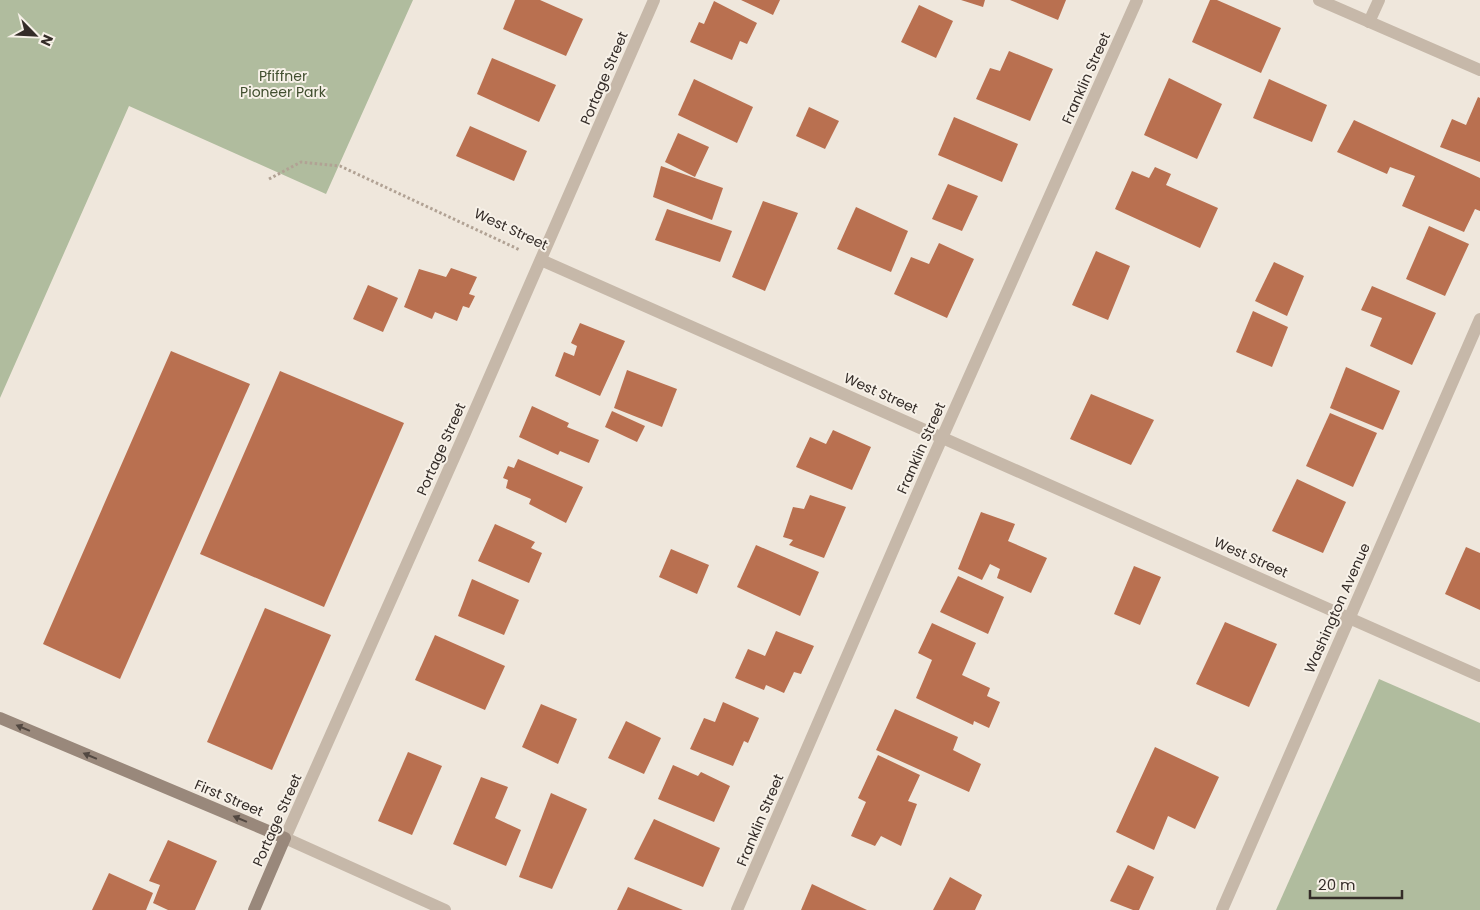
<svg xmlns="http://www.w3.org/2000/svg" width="1480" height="910" viewBox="0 0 1480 910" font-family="Poppins,sans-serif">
<rect width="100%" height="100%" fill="#efe7dc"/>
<g fill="#b0bc9e">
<path d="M 0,0 L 413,0 L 326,194 L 129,106 L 0,398 Z"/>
<path d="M 1379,679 L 1480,723 L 1480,910 L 1276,910 Z"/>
</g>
<g fill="#b97050">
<path d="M 515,0 L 540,0 L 583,19 L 566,56 L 503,29 Z"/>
<path d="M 741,0 L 780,0 L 773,15 Z"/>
<path d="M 961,0 L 985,0 L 983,7 Z"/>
<path d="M 1010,0 L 1066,0 L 1058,20 Z"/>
<path d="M 1210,0 L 1217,0 L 1281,28 L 1261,73 L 1192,42 Z"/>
<path d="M 714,1 L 757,23 L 747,44 L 740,41 L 732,60 L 690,42 L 699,22 L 704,24 Z"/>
<path d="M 919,5 L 953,21 L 936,58 L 901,42 Z"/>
<path d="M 1009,51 L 1053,69 L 1030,121 L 976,99 L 990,68 L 1000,71 Z"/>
<path d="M 492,58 L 556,85 L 539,122 L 477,94 Z"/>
<path d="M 1169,78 L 1222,104 L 1197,159 L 1144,135 Z"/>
<path d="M 694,79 L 753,107 L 737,143 L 678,115 Z"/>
<path d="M 1269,79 L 1327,105 L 1312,142 L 1253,118 Z"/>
<path d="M 1478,97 L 1480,98 L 1480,162 L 1440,147 L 1452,119 L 1466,125 Z"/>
<path d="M 809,107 L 839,121 L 825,149 L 796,136 Z"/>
<path d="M 954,117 L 1018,144 L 1002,182 L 938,155 Z"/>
<path d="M 1354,120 L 1480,178 L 1480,211 L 1475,209 L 1464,232 L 1402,206 L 1415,176 L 1390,167 L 1387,174 L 1337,152 Z"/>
<path d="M 470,126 L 527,151 L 514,181 L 456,156 Z"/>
<path d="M 678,133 L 709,147 L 695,177 L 665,162 Z"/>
<path d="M 661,166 L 723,188 L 712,220 L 653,197 Z"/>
<path d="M 1155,167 L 1171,174 L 1166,185 L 1218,208 L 1200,248 L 1115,209 L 1132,171 L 1149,178 Z"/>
<path d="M 948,184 L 978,196 L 962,231 L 932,219 Z"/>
<path d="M 763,201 L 798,213 L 765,291 L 732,277 Z"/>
<path d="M 856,207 L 908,231 L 891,272 L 837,249 Z"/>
<path d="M 667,209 L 732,231 L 720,262 L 655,240 Z"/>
<path d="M 1429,226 L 1469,244 L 1445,296 L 1406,279 Z"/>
<path d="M 939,243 L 974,259 L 947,318 L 894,294 L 911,257 L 929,264 Z"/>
<path d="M 1096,251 L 1130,266 L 1108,320 L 1072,305 Z"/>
<path d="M 1274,262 L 1304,276 L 1287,316 L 1255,301 Z"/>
<path d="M 451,268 L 477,277 L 469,294 L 475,296 L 469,308 L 463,306 L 457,321 L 435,312 L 432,319 L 404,307 L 419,269 L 446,277 Z"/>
<path d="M 368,285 L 398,298 L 383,332 L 353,319 Z"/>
<path d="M 1372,286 L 1436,313 L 1412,365 L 1370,346 L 1382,318 L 1361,310 Z"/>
<path d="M 1253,311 L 1288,327 L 1272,367 L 1236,352 Z"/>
<path d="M 580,323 L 625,341 L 600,396 L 555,376 L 564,352 L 574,356 L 577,346 L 571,343 Z"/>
<path d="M 171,351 L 250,384 L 120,679 L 43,644 Z"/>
<path d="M 1346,367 L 1400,391 L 1383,430 L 1330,408 Z"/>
<path d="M 627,370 L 677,389 L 662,427 L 614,408 Z"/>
<path d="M 280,371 L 404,423 L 324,607 L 200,554 Z"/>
<path d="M 1091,394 L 1154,420 L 1131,465 L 1070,439 Z"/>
<path d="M 532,406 L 569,423 L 567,427 L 599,440 L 589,463 L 560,451 L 558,455 L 519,437 Z"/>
<path d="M 612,411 L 645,426 L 637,442 L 605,427 Z"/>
<path d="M 1330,413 L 1377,433 L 1353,487 L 1306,466 Z"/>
<path d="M 833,430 L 871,447 L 852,490 L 796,467 L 810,437 L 826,444 Z"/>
<path d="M 518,459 L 583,487 L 566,523 L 529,504 L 531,499 L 506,488 L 508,480 L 503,478 L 508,466 L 514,468 Z"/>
<path d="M 1297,479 L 1346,502 L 1323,553 L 1272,531 Z"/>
<path d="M 810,495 L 846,507 L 824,558 L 789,545 L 793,540 L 783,537 L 793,507 L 804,509 Z"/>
<path d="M 981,512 L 1015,524 L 1008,541 L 1047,558 L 1031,593 L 997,578 L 1000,569 L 990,564 L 982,580 L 958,569 Z"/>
<path d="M 495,524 L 535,542 L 531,548 L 542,553 L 529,583 L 478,561 Z"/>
<path d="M 756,545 L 819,572 L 800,616 L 737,587 Z"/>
<path d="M 1466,547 L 1480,553 L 1480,610 L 1445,594 Z"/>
<path d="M 671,549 L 709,565 L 697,594 L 659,577 Z"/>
<path d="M 1134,566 L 1161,577 L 1140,625 L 1114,614 Z"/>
<path d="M 958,576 L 1004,597 L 988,634 L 940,612 Z"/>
<path d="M 472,579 L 519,600 L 504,635 L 458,616 Z"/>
<path d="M 265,608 L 331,635 L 272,770 L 207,742 Z"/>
<path d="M 1225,622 L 1277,644 L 1249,707 L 1196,684 Z"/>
<path d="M 932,623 L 976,643 L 962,675 L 990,688 L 987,696 L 1000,702 L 989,728 L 974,721 L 973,725 L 916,698 L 932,660 L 918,653 Z"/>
<path d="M 776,631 L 814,646 L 801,674 L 794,672 L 784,693 L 766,685 L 764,690 L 735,678 L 748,649 L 765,656 Z"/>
<path d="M 435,635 L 505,666 L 485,710 L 415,680 Z"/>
<path d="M 723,702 L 759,718 L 748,743 L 744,741 L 733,766 L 690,749 L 704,718 L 715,722 Z"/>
<path d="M 541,704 L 577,719 L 558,764 L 522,747 Z"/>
<path d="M 895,709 L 958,737 L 953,750 L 981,764 L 969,792 L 876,750 Z"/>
<path d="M 626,721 L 661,738 L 644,774 L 608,758 Z"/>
<path d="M 1155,747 L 1219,777 L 1195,829 L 1168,816 L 1154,850 L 1116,832 Z"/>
<path d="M 408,752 L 442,766 L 412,835 L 378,821 Z"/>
<path d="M 878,755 L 920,775 L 908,801 L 917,804 L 901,846 L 881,836 L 875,846 L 851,836 L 866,802 L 858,798 Z"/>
<path d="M 673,765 L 698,776 L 701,772 L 730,786 L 714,822 L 658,799 Z"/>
<path d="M 481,777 L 508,787 L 495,818 L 521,830 L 506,866 L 453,844 Z"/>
<path d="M 551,793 L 587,809 L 552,889 L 519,877 Z"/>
<path d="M 654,819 L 720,848 L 703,887 L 634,859 Z"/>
<path d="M 168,840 L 217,861 L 195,910 L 168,910 L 153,903 L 160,885 L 149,881 Z"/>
<path d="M 1128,865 L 1154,877 L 1139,910 L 1133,910 L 1110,901 Z"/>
<path d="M 109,873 L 153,893 L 146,910 L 92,910 Z"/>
<path d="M 950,877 L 982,895 L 975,910 L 933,910 Z"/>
<path d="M 812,884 L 867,910 L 801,910 Z"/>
<path d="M 628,887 L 683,910 L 617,910 Z"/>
</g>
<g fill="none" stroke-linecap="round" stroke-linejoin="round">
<path stroke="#b1a294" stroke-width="3" stroke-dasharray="2.5 2.5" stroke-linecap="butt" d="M 269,179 L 301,162 L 340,166 L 520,250"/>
<path stroke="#c6b8a9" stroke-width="12" d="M 1369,22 L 1379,0"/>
<g stroke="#c6b8a9" stroke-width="12">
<path d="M 1319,0 L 1480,70"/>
<path d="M 541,260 L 1480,676"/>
<path d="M 445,910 L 285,838 L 465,433 L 654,0"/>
<path d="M 737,910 L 929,467 L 1137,0"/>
<path d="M 1222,910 L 1480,319"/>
</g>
<path stroke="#99887b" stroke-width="12" d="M 0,718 L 285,838 L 254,910"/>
</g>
<defs><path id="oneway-solid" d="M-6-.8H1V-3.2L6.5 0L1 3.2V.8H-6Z" transform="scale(1.25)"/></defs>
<g fill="#524841">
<use href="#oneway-solid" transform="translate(23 728) rotate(-157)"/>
<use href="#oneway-solid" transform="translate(90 756) rotate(-157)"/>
<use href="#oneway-solid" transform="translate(240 819) rotate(-157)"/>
</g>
<g text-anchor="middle" stroke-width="4" stroke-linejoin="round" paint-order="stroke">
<g font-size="14" fill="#414f2f" stroke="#f7f1e8">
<text x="283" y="81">Pfiffner<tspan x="283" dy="16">Pioneer Park</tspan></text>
</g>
<g font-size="14" fill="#342c28" stroke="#f7f1e8">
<text transform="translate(604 78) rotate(-67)" y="5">Portage Street</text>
<text transform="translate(1086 78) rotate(-66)" y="5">Franklin Street</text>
<text transform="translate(511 229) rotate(25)" y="5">West Street</text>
<text transform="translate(881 393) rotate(24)" y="5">West Street</text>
<text transform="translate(921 448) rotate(-66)" y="5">Franklin Street</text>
<text transform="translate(441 449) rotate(-66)" y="5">Portage Street</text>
<text transform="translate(1251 557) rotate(24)" y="5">West Street</text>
<text transform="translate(1337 608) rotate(-66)" y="5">Washington Avenue</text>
<text transform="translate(229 798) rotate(23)" y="5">First Street</text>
<text transform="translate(277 820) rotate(-66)" y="5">Portage Street</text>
<text transform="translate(760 820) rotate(-67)" y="5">Franklin Street</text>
</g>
</g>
<g transform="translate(35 35) rotate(114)" stroke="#f7f1e8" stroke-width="4" paint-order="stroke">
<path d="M0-4L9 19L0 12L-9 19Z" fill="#342c28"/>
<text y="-8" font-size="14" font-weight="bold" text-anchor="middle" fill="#342c28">N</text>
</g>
<path d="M1310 890v8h92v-8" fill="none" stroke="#342c28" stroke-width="2.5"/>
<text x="1318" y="890" font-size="15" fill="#342c28" stroke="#f7f1e8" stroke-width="4" paint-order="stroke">20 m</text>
</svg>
